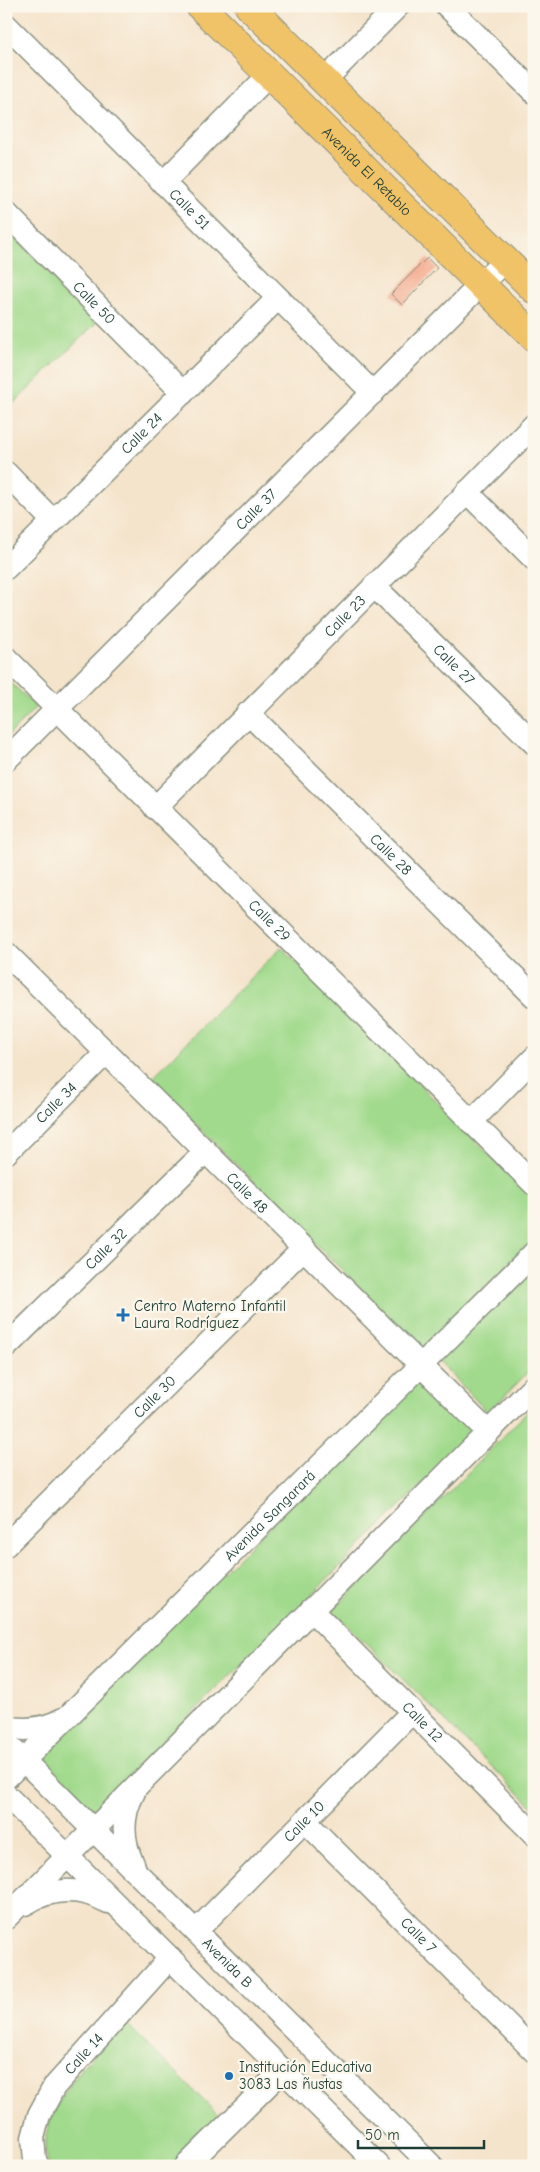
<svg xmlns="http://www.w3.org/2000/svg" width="540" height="2172" viewBox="0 0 540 2172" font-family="'Comic Neue',sans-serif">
  <rect width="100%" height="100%" fill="#fbf7ec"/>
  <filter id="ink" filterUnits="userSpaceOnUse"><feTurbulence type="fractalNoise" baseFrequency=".02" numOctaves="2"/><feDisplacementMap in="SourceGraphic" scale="10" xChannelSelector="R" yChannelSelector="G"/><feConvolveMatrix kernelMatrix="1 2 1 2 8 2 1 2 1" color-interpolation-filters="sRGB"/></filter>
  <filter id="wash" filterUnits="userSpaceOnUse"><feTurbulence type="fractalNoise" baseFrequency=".0096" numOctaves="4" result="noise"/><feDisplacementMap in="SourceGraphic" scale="20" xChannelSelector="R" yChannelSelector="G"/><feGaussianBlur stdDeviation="1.12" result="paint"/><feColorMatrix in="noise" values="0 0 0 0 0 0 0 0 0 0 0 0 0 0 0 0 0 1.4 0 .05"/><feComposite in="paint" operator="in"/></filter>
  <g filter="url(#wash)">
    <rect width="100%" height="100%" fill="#f5e4cc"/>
    <g fill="#a2da8d" stroke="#608c60">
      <path d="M 15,237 L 97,322 L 6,411 L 6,245 Z"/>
      <path d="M 6,678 L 36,707 L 6,738 Z"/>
      <path d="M 281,947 L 534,1199 L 534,1238 L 422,1350 L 151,1079 Z"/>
      <path d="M 534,1264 L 534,1366 L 488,1413 L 438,1360 Z"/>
      <path d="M 418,1377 L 473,1434 L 92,1813 L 38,1759 Z"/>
      <path d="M 534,1405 L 534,1808 L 333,1611 Z"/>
      <path d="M 123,2020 L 223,2120 L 176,2166 L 50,2166 C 26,2121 97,2053 123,2020 Z"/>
    </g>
    <g id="blocks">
      <path fill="#f4b298" d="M 427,258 L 437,268 L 402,305 L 391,294 Z"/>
    </g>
  </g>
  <g filter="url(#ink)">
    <use href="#blocks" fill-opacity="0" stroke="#8a9080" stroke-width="1"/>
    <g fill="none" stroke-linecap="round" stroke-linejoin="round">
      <g stroke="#8a9080" stroke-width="25">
        <g id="minor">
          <path d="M 447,6 L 534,92"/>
          <path id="s1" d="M 6,25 L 373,393"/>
          <path d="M 324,81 L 398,6"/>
          <path d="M 163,183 L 269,75"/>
          <path id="s2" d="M 6,213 L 183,393"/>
          <path d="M 6,473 L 53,521"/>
          <path d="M 467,492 L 534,559"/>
          <path id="s3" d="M 6,568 L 278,298"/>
          <path id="s4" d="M 374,586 L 534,743"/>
          <path id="s5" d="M 6,658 L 534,1184"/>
          <path id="s6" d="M 248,713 L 534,996"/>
          <path id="s7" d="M 6,760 L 505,260"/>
          <path id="s8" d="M 155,808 L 534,425"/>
          <path id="s9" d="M 6,953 L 488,1432"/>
          <path d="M 471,1122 L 534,1058"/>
          <path id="s10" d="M 6,1153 L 106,1053"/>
          <path id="s11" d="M 6,1347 L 206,1151"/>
          <path id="s12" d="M 6,1545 L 304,1248"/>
          <path id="s13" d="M 311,1610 L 534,1834"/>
          <path d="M 6,1727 C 26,1731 45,1729 63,1719"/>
          <path id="s14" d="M 6,1743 L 432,2166"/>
          <path id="s15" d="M 6,1778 L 534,1253"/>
          <path d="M 6,1795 L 379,2166"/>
          <path id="s16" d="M 305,1821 L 534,2051"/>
          <path d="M 134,1866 C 122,1842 121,1816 134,1792"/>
          <path d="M 25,1904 C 52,1887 80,1887 108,1902"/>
          <path d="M 6,1918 L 534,1386"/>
          <path id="s17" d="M 196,1931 L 412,1712"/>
          <path id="s18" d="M 38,2166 L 35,2160 L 33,2138 L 39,2115 L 54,2087 L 170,1958"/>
          <path d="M 186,2166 L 283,2070"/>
        </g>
      </g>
      <g stroke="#8a9080" stroke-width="30">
        <g id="major">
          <path id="s19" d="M 200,6 L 534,337"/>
          <path d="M 249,6 L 534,289"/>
        </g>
      </g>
      <use href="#minor" stroke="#fff" stroke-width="22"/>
      <use href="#major" stroke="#f1c369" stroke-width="28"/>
    </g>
  </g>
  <g fill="#1f6fb2" stroke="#fbf7ec" stroke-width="2">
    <path d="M120.5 1307.5h5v5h5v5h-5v5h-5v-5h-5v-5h5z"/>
    <circle cx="229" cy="2076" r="5"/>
  </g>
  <g text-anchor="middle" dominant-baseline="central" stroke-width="4.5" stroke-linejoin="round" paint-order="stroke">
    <g font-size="15" fill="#1f3d34" stroke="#fbf7ec">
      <text stroke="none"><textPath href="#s19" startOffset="235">Avenida El Retablo</textPath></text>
      <text stroke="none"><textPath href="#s1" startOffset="260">Calle 51</textPath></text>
      <text stroke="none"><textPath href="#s2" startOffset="126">Calle 50</textPath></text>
      <text stroke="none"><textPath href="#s3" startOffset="191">Calle 24</textPath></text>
      <text stroke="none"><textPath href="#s7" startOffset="354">Calle 37</textPath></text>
      <text stroke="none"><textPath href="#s8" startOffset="270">Calle 23</textPath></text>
      <text stroke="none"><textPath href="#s4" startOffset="112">Calle 27</textPath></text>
      <text stroke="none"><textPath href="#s6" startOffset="201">Calle 28</textPath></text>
      <text stroke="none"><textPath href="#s5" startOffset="372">Calle 29</textPath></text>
      <text stroke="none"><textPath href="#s10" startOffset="71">Calle 34</textPath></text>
      <text stroke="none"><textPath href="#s9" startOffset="340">Calle 48</textPath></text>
      <text stroke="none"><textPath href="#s11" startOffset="140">Calle 32</textPath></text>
      <text stroke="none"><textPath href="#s12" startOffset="210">Calle 30</textPath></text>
      <text stroke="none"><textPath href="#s15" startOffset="372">Avenida Sangarará</textPath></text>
      <text stroke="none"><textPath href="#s13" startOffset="158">Calle 12</textPath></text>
      <text stroke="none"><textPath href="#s17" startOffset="154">Calle 10</textPath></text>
      <text stroke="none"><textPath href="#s16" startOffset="161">Calle 7</textPath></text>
      <text stroke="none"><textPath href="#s14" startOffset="312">Avenida B</textPath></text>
      <text stroke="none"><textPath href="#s18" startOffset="129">Calle 14</textPath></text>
    </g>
    <g font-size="15" fill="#1f3d34" stroke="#fbf7ec" text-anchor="start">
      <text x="134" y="1306">Centro Materno Infantil<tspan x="134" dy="17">Laura Rodríguez</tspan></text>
      <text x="239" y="2067">Institución Educativa<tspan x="239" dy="17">3083 Las ñustas</tspan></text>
    </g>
  </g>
  <rect width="540" height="2172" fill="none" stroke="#fbf7ec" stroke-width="25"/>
  <path d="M358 2140v8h126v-8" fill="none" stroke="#1f3d34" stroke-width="2.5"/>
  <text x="365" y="2140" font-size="15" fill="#1f3d34" stroke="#fbf7ec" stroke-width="4" paint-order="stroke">50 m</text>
</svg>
